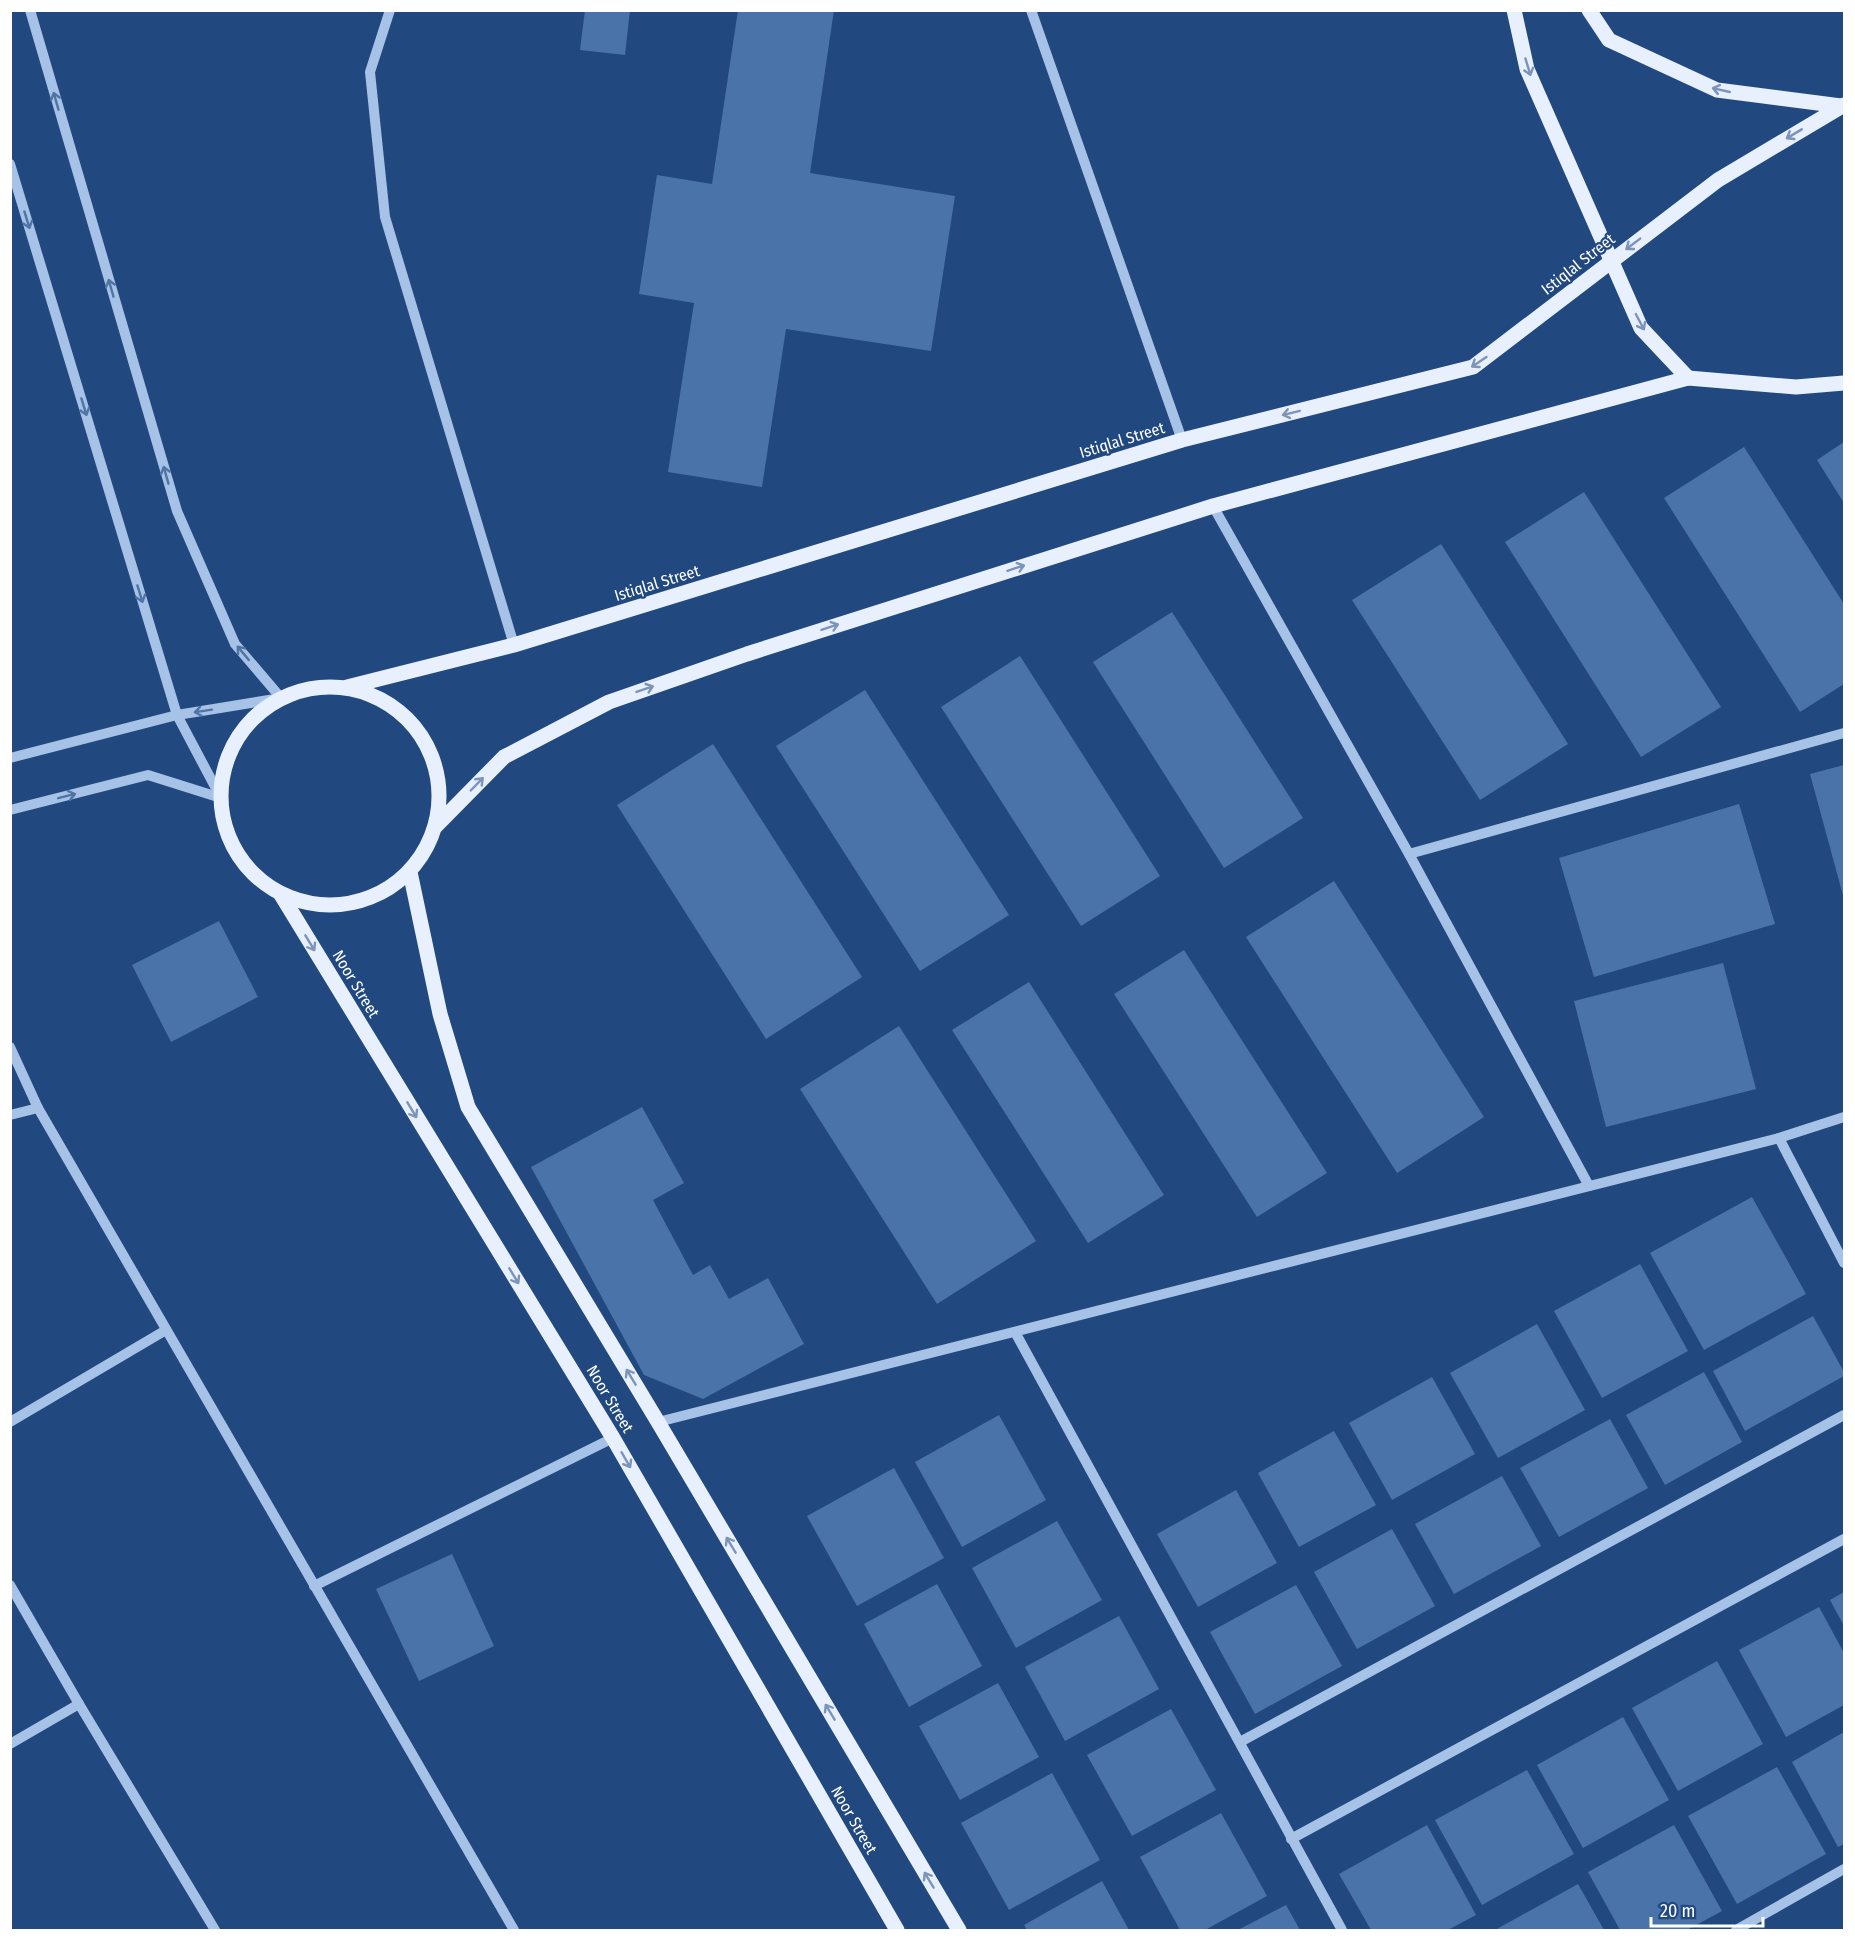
<svg xmlns="http://www.w3.org/2000/svg" width="1855" height="1941" viewBox="0 0 1855 1941" font-family="'Fira Sans Condensed',sans-serif">
  <rect width="100%" height="100%" fill="#214980"/>
  <g fill="#4973a9">
    <path d="M 585,10 L 630,10 L 625,55 L 580,50 Z"/>
    <path d="M 738,10 L 834,10 L 810,173 L 955,196 L 931,351 L 786,329 L 762,487 L 668,472 L 694,303 L 639,294 L 657,175 L 712,184 Z"/>
    <path d="M 1844,442 L 1844,503 L 1817,460 Z"/>
    <path d="M 1744,447 L 1844,604 L 1844,684 L 1800,712 L 1664,498 Z"/>
    <path d="M 1584,492 L 1721,707 L 1641,757 L 1505,542 Z"/>
    <path d="M 1441,544 L 1568,744 L 1480,800 L 1352,600 Z"/>
    <path d="M 1172,612 L 1303,818 L 1224,868 L 1093,662 Z"/>
    <path d="M 1020,656 L 1160,876 L 1081,926 L 941,707 Z"/>
    <path d="M 865,690 L 1009,915 L 920,971 L 776,746 Z"/>
    <path d="M 713,744 L 862,977 L 766,1039 L 617,805 Z"/>
    <path d="M 1844,765 L 1844,899 L 1810,774 Z"/>
    <path d="M 1739,804 L 1775,924 L 1594,977 L 1559,858 Z"/>
    <path d="M 1334,881 L 1484,1117 L 1397,1173 L 1246,937 Z"/>
    <path d="M 219,921 L 258,997 L 171,1042 L 132,965 Z"/>
    <path d="M 1184,950 L 1327,1173 L 1257,1217 L 1114,994 Z"/>
    <path d="M 1723,963 L 1756,1089 L 1606,1127 L 1574,1001 Z"/>
    <path d="M 1029,982 L 1164,1195 L 1088,1243 L 952,1030 Z"/>
    <path d="M 899,1026 L 1036,1241 L 937,1304 L 800,1089 Z"/>
    <path d="M 642,1107 L 684,1183 L 653,1200 L 693,1275 L 710,1265 L 729,1299 L 768,1278 L 804,1344 L 703,1399 L 644,1375 L 531,1167 Z"/>
    <path d="M 1752,1197 L 1806,1294 L 1704,1350 L 1650,1253 Z"/>
    <path d="M 1640,1264 L 1688,1351 L 1602,1398 L 1554,1311 Z"/>
    <path d="M 1813,1316 L 1844,1372 L 1844,1376 L 1745,1431 L 1713,1371 Z"/>
    <path d="M 1537,1324 L 1585,1410 L 1498,1458 L 1450,1373 Z"/>
    <path d="M 1704,1372 L 1742,1442 L 1665,1485 L 1626,1415 Z"/>
    <path d="M 1432,1377 L 1475,1454 L 1392,1500 L 1349,1423 Z"/>
    <path d="M 999,1415 L 1046,1500 L 962,1547 L 915,1462 Z"/>
    <path d="M 1610,1419 L 1648,1488 L 1559,1537 L 1520,1468 Z"/>
    <path d="M 1334,1431 L 1376,1505 L 1299,1547 L 1258,1473 Z"/>
    <path d="M 894,1468 L 944,1558 L 857,1606 L 807,1516 Z"/>
    <path d="M 1502,1476 L 1541,1546 L 1454,1594 L 1415,1524 Z"/>
    <path d="M 1236,1490 L 1277,1563 L 1198,1607 L 1157,1534 Z"/>
    <path d="M 1057,1521 L 1102,1600 L 1016,1648 L 972,1568 Z"/>
    <path d="M 1392,1529 L 1435,1606 L 1357,1649 L 1314,1572 Z"/>
    <path d="M 452,1554 L 494,1646 L 419,1681 L 376,1589 Z"/>
    <path d="M 937,1584 L 982,1666 L 909,1707 L 864,1624 Z"/>
    <path d="M 1296,1585 L 1342,1666 L 1255,1714 L 1210,1632 Z"/>
    <path d="M 1844,1592 L 1844,1626 L 1830,1600 Z"/>
    <path d="M 1819,1607 L 1844,1653 L 1844,1705 L 1786,1737 L 1739,1650 Z"/>
    <path d="M 1119,1616 L 1159,1689 L 1065,1741 L 1025,1667 Z"/>
    <path d="M 1717,1661 L 1763,1744 L 1678,1791 L 1632,1708 Z"/>
    <path d="M 998,1683 L 1039,1757 L 960,1800 L 919,1726 Z"/>
    <path d="M 1171,1709 L 1216,1790 L 1132,1836 L 1087,1755 Z"/>
    <path d="M 1623,1717 L 1669,1800 L 1583,1848 L 1537,1765 Z"/>
    <path d="M 1844,1732 L 1844,1844 L 1838,1847 L 1792,1762 Z"/>
    <path d="M 1777,1767 L 1826,1854 L 1737,1904 L 1688,1816 Z"/>
    <path d="M 1527,1770 L 1574,1854 L 1482,1905 L 1435,1820 Z"/>
    <path d="M 1052,1773 L 1100,1860 L 1009,1910 L 961,1823 Z"/>
    <path d="M 1221,1813 L 1267,1896 L 1205,1930 L 1180,1930 L 1140,1857 Z"/>
    <path d="M 1427,1825 L 1476,1915 L 1448,1930 L 1371,1930 L 1339,1874 Z"/>
    <path d="M 1674,1825 L 1722,1911 L 1687,1930 L 1620,1930 L 1588,1872 Z"/>
    <path d="M 1102,1881 L 1129,1930 L 1027,1930 L 1024,1925 Z"/>
    <path d="M 1578,1884 L 1604,1930 L 1495,1930 Z"/>
    <path d="M 1286,1905 L 1300,1930 L 1238,1930 Z"/>
  </g>
  <g fill="none" stroke-linecap="round" stroke-linejoin="round">
    <g stroke="#a6c3e7" stroke-width="10">
      <path d="M 30,10 L 177,511 L 235,644 L 281,698"/>
      <path d="M 390,10 L 370,72 L 385,217 L 514,645"/>
      <path d="M 1031,10 L 1182,440"/>
      <path d="M 10,164 L 177,715 L 221,798"/>
      <path d="M 1213,506 L 1409,854 L 1589,1186"/>
      <path d="M 10,758 L 177,715 L 281,698"/>
      <path d="M 10,810 L 148,775 L 221,798"/>
      <path d="M 1409,854 L 1844,733"/>
      <path d="M 10,1047 L 38,1108 L 514,1930"/>
      <path d="M 10,1115 L 38,1108"/>
      <path d="M 1779,1138 L 1844,1263"/>
      <path d="M 1015,1332 L 1342,1930"/>
      <path d="M 10,1422 L 166,1330"/>
      <path d="M 658,1422 L 1779,1138 L 1844,1117"/>
      <path d="M 10,1585 L 79,1704"/>
      <path d="M 314,1586 L 613,1438"/>
      <path d="M 1240,1742 L 1844,1415"/>
      <path d="M 10,1744 L 79,1704 L 215,1930"/>
      <path d="M 1291,1839 L 1844,1539"/>
      <path d="M 1736,1930 L 1844,1869"/>
    </g>
    <g stroke="#e8f0fd" stroke-width="15">
      <path d="M 1514,10 L 1527,69 L 1641,328 L 1688,378"/>
      <path d="M 1589,10 L 1609,40 L 1717,90 L 1841,106"/>
      <path d="M 347,687 L 514,645 L 1182,440 L 1473,367 L 1718,180 L 1844,105"/>
      <circle cx="330" cy="796" r="109"/>
      <path d="M 436,826 L 504,757 L 609,702 L 747,654 L 1213,506 L 1688,378 L 1796,387 L 1844,383"/>
      <path d="M 410,872 L 440,1014 L 468,1107 L 658,1422 L 959,1930"/>
      <path d="M 280,893 L 613,1438 L 897,1930"/>
    </g>
  </g>
  <defs><path id="oneway-shaft" d="M-6 0H5M1.5-3L5.5 0L1.5 3" fill="none" stroke-width="1.6" stroke-linecap="round" stroke-linejoin="round" transform="scale(1.5)"/></defs>
  <g stroke="#7b94b8">
    <use href="#oneway-shaft" transform="translate(1528 67) rotate(73)"/>
    <use href="#oneway-shaft" transform="translate(1721 90) rotate(-167)"/>
    <use href="#oneway-shaft" transform="translate(1794 134) rotate(149)"/>
    <use href="#oneway-shaft" transform="translate(1633 244) rotate(143)"/>
    <use href="#oneway-shaft" transform="translate(1640 322) rotate(62)"/>
    <use href="#oneway-shaft" transform="translate(1479 362) rotate(146)"/>
    <use href="#oneway-shaft" transform="translate(1291 413) rotate(166)"/>
    <use href="#oneway-shaft" transform="translate(1016 568) rotate(-18)"/>
    <use href="#oneway-shaft" transform="translate(830 627) rotate(-18)"/>
    <use href="#oneway-shaft" transform="translate(645 689) rotate(-19)"/>
    <use href="#oneway-shaft" transform="translate(477 784) rotate(-46)"/>
    <use href="#oneway-shaft" transform="translate(310 943) rotate(59)"/>
    <use href="#oneway-shaft" transform="translate(412 1110) rotate(59)"/>
    <use href="#oneway-shaft" transform="translate(514 1276) rotate(59)"/>
    <use href="#oneway-shaft" transform="translate(631 1377) rotate(-121)"/>
    <use href="#oneway-shaft" transform="translate(626 1460) rotate(60)"/>
    <use href="#oneway-shaft" transform="translate(731 1545) rotate(-121)"/>
    <use href="#oneway-shaft" transform="translate(830 1712) rotate(-121)"/>
    <use href="#oneway-shaft" transform="translate(929 1880) rotate(-121)"/>
  </g>
  <g stroke="#5074a4">
    <use href="#oneway-shaft" transform="translate(56 101) rotate(-106)"/>
    <use href="#oneway-shaft" transform="translate(27 220) rotate(73)"/>
    <use href="#oneway-shaft" transform="translate(111 288) rotate(-106)"/>
    <use href="#oneway-shaft" transform="translate(84 407) rotate(73)"/>
    <use href="#oneway-shaft" transform="translate(166 475) rotate(-106)"/>
    <use href="#oneway-shaft" transform="translate(140 594) rotate(73)"/>
    <use href="#oneway-shaft" transform="translate(243 653) rotate(-130)"/>
    <use href="#oneway-shaft" transform="translate(203 711) rotate(171)"/>
    <use href="#oneway-shaft" transform="translate(67 796) rotate(-14)"/>
  </g>
  <g text-anchor="middle" dominant-baseline="central" stroke-width="4.5" stroke-linejoin="round" paint-order="stroke">
    <g font-size="16" fill="#fff" stroke="#214980">
      <text transform="translate(1578 264) rotate(-38)">Istiqlal Street</text>
      <text transform="translate(1122 440) rotate(-17)">Istiqlal Street</text>
      <text transform="translate(657 583) rotate(-17)">Istiqlal Street</text>
      <text transform="translate(356 984) rotate(59)">Noor Street</text>
      <text transform="translate(610 1399) rotate(59)">Noor Street</text>
      <text transform="translate(854 1820) rotate(60)">Noor Street</text>
    </g>
  </g>
  <rect width="1855" height="1941" fill="none" stroke="#ffffff" stroke-width="24"/>
  <path d="M1651 1917v9h112v-9" fill="none" stroke="#ffffff" stroke-width="3"/>
  <text x="1660" y="1917" font-size="18" fill="#ffffff" stroke="#214980" stroke-width="4.5" paint-order="stroke">20 m</text>
</svg>
